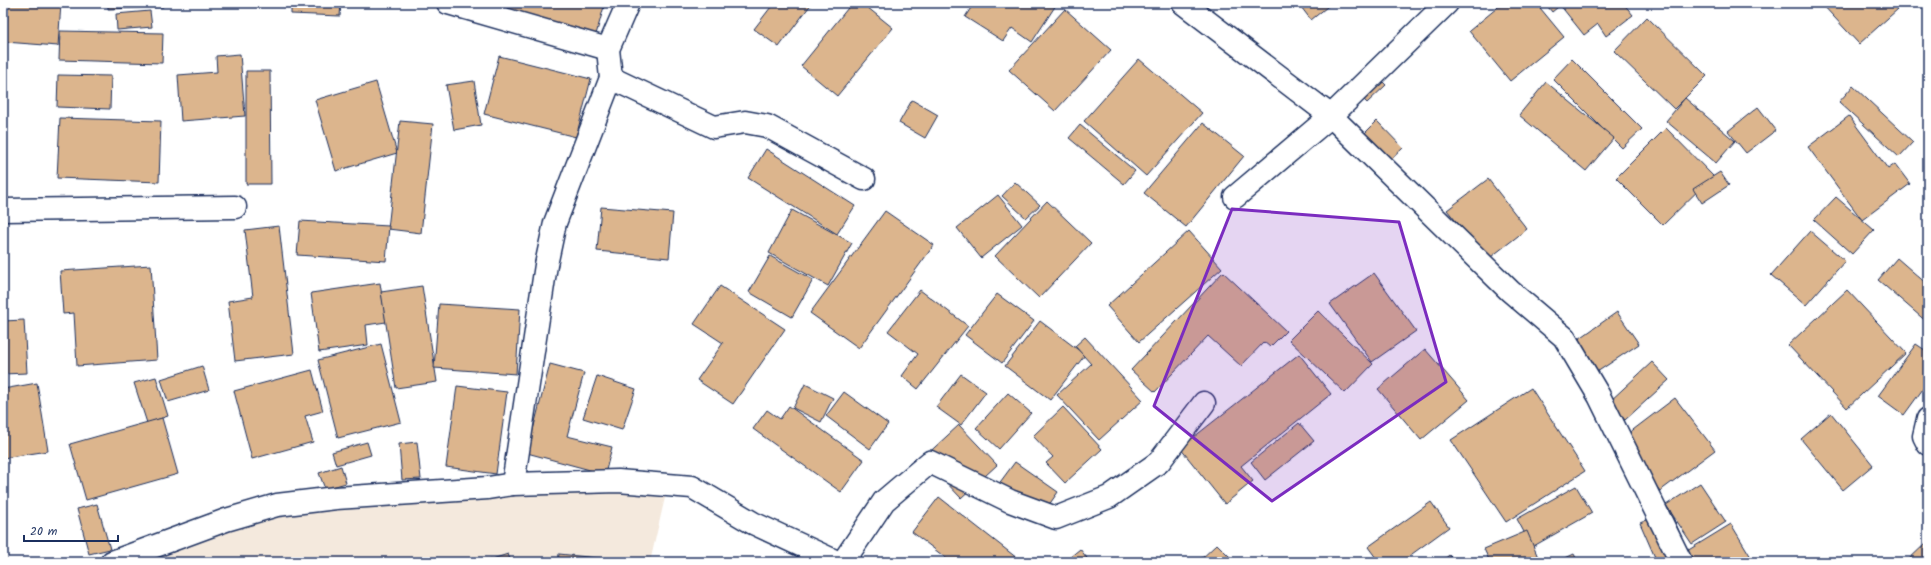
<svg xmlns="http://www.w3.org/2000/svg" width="1931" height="565" viewBox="0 0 1931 565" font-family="Kalam,sans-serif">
  <rect width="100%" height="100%" fill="#fff"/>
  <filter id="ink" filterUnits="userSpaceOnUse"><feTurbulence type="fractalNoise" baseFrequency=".025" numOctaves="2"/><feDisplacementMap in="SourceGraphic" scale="8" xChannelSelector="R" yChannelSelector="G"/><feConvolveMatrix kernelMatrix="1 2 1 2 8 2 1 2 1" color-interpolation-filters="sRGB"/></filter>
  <g filter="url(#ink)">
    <path fill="#f4e9dd" d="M 667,489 L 650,562 L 120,562 L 322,498 Z"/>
    <g fill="#dcb58d" stroke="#1b2f5e">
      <path d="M 8,3 L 61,3 L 58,46 L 5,42 Z"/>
      <path d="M 108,3 L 163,3 L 163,7 L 108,9 Z"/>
      <path d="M 291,3 L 341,3 L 340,16 L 291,14 Z"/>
      <path d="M 504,3 L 605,3 L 593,45 L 500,19 Z"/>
      <path d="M 774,3 L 812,3 L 779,47 L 754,29 Z"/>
      <path d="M 852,3 L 862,3 L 893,28 L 837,96 L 801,66 Z"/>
      <path d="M 974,3 L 1053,3 L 1056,5 L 1032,42 L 1012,28 L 1003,41 L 965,17 Z"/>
      <path d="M 1298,3 L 1332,3 L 1311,20 Z"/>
      <path d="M 1503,3 L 1536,3 L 1564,37 L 1510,81 L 1469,31 Z"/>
      <path d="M 1545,3 L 1563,3 L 1552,12 Z"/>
      <path d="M 1563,3 L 1623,3 L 1633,15 L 1606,36 L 1598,24 L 1584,35 L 1560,5 Z"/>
      <path d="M 1821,3 L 1893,3 L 1898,9 L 1859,44 Z"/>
      <path d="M 1065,9 L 1111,50 L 1055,111 L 1009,70 Z"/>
      <path d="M 150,11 L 152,27 L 117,30 L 116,14 Z"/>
      <path d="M 1647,17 L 1707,76 L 1674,109 L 1614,51 Z"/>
      <path d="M 60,31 L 163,33 L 162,63 L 59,60 Z"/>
      <path d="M 240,54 L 245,116 L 181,121 L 178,75 L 217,72 L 216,56 Z"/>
      <path d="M 499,56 L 591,79 L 576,137 L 484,114 Z"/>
      <path d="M 1139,59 L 1202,113 L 1146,176 L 1084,121 Z"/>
      <path d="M 1572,59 L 1642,129 L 1622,148 L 1553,79 Z"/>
      <path d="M 1367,66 L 1386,85 L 1367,103 L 1348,83 Z"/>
      <path d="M 246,71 L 270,71 L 271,184 L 246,184 Z"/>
      <path d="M 58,75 L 111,76 L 110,109 L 57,107 Z"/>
      <path d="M 474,81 L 481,125 L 454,130 L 446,85 Z"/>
      <path d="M 376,82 L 397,153 L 336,171 L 315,100 Z"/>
      <path d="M 1546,82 L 1614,138 L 1586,171 L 1519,115 Z"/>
      <path d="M 1853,86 L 1913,142 L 1899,157 L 1839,102 Z"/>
      <path d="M 1685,98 L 1735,141 L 1716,163 L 1666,121 Z"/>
      <path d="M 912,100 L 938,115 L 925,138 L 899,123 Z"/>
      <path d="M 1758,107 L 1776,130 L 1746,153 L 1728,131 Z"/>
      <path d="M 1849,116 L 1888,169 L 1895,164 L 1910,184 L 1862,220 L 1808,147 Z"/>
      <path d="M 60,118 L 161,121 L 159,182 L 57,178 Z"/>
      <path d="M 400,121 L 433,124 L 421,233 L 388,229 Z"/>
      <path d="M 1377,121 L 1403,148 L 1382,168 L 1357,141 Z"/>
      <path d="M 1203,123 L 1244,156 L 1186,227 L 1144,193 Z"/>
      <path d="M 1080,125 L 1135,171 L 1124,184 L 1069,138 Z"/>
      <path d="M 1666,128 L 1713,176 L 1663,225 L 1616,178 Z"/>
      <path d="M 766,149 L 855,206 L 837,234 L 748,178 Z"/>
      <path d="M 1720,172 L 1729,185 L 1702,203 L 1693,189 Z"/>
      <path d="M 1488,179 L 1527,229 L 1487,260 L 1447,210 Z"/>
      <path d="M 1015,182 L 1040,205 L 1026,218 L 1002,196 Z"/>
      <path d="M 998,195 L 1022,225 L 981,258 L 957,228 Z"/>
      <path d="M 1836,197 L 1874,230 L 1852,254 L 1814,220 Z"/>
      <path d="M 1047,201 L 1091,243 L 1039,298 L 995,256 Z"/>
      <path d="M 601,207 L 673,213 L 669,258 L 597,251 Z"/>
      <path d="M 792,210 L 852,243 L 828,286 L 769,253 Z"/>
      <path d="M 885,211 L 934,245 L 859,348 L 810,313 Z"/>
      <path d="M 300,221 L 389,226 L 386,261 L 297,255 Z"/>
      <path d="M 279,226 L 294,354 L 235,361 L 228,301 L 253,297 L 245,230 Z"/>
      <path d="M 1189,231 L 1222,268 L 1139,342 L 1107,306 Z"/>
      <path d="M 1810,231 L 1845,261 L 1806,305 L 1771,275 Z"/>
      <path d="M 770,256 L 813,280 L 792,317 L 749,292 Z"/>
      <path d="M 1897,258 L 1928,285 L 1928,323 L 1878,280 Z"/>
      <path d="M 151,265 L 157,360 L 77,366 L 74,313 L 63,314 L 60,271 Z"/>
      <path d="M 1223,272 L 1286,331 L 1270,347 L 1264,342 L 1241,366 L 1208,336 L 1155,392 L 1131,370 Z"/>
      <path d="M 1374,273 L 1416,331 L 1372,362 L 1330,304 Z"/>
      <path d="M 380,283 L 386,322 L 366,325 L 368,345 L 319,352 L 311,293 Z"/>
      <path d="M 422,286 L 437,382 L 396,388 L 381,292 Z"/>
      <path d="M 720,286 L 785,329 L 733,404 L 697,380 L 723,343 L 694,324 Z"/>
      <path d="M 920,290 L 968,326 L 918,389 L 902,376 L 918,354 L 888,331 Z"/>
      <path d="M 1847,290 L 1906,353 L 1847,408 L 1788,345 Z"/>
      <path d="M 997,294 L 1034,321 L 1002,363 L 965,335 Z"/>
      <path d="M 439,304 L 520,309 L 516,374 L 434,368 Z"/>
      <path d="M 1318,311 L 1373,364 L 1345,393 L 1289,340 Z"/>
      <path d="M 1617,312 L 1639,344 L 1597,372 L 1576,341 Z"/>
      <path d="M 24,320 L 27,373 L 3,374 L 3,321 Z"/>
      <path d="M 1040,321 L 1085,355 L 1050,400 L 1005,366 Z"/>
      <path d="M 1085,337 L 1143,400 L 1099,440 L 1057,395 L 1091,364 L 1075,346 Z"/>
      <path d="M 381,344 L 401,422 L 338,438 L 318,360 Z"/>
      <path d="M 1916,344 L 1928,352 L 1928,382 L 1904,415 L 1878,396 Z"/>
      <path d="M 1425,349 L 1469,400 L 1421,440 L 1378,389 Z"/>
      <path d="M 1299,354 L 1331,394 L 1241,466 L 1253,481 L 1225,504 L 1180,448 Z"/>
      <path d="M 1652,362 L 1669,380 L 1625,420 L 1609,402 Z"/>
      <path d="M 550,364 L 584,373 L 567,436 L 612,447 L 605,474 L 527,453 Z"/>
      <path d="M 202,366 L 209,390 L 168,402 L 161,379 Z"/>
      <path d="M 312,370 L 323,411 L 305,416 L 313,442 L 252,459 L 234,391 Z"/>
      <path d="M 961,374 L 986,392 L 961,425 L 936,407 Z"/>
      <path d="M 597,376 L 636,389 L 622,430 L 583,418 Z"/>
      <path d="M 156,377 L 168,416 L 147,423 L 134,383 Z"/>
      <path d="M 37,383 L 48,451 L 3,458 L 3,389 Z"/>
      <path d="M 805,384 L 833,398 L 821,422 L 793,408 Z"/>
      <path d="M 457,386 L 507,392 L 496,474 L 446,467 Z"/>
      <path d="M 1531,388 L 1585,471 L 1506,522 L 1451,440 Z"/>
      <path d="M 844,392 L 888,424 L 870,449 L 826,416 Z"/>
      <path d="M 1008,393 L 1031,413 L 999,449 L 976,428 Z"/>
      <path d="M 1675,398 L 1715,450 L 1660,491 L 1621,439 Z"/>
      <path d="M 789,406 L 864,460 L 841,492 L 753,429 L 767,410 L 780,419 Z"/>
      <path d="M 1063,407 L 1102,449 L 1065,483 L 1046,463 L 1053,457 L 1033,436 Z"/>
      <path d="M 1831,413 L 1873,465 L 1843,490 L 1801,439 Z"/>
      <path d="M 162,418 L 178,474 L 86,500 L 70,444 Z"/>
      <path d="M 1299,423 L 1314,441 L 1265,480 L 1251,462 Z"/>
      <path d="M 959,425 L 997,465 L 961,498 L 923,458 Z"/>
      <path d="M 367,442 L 371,455 L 336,465 L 332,452 Z"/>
      <path d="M 417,442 L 421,479 L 402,480 L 399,444 Z"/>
      <path d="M 1015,462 L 1058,492 L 1039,519 L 995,489 Z"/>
      <path d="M 341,466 L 346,483 L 325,489 L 319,473 Z"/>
      <path d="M 1700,483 L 1726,522 L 1692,544 L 1666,505 Z"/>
      <path d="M 1576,486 L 1592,513 L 1532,547 L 1517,519 Z"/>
      <path d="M 939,497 L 1022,562 L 951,562 L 912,532 Z"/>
      <path d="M 1431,502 L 1449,527 L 1401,562 L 1379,562 L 1368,547 Z"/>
      <path d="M 97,504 L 110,549 L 89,554 L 77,509 Z"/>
      <path d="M 1670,510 L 1687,550 L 1657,562 L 1640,523 Z"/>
      <path d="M 1731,524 L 1754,562 L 1687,562 L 1682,554 Z"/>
      <path d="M 1527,531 L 1540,562 L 1490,562 L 1484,549 Z"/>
      <path d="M 1928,541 L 1928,562 L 1906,562 Z"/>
      <path d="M 1217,544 L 1234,561 L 1198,562 Z"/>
      <path d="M 1080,549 L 1090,562 L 1064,562 Z"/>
      <path d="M 508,554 L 511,562 L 483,562 Z"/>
      <path d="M 559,554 L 626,561 L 626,562 L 558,562 Z"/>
      <path d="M 1574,554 L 1578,562 L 1557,562 Z"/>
      <path d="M 1449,555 L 1455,562 L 1441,562 Z"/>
    </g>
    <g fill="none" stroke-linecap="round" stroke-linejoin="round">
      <g stroke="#1b2f5e" stroke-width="25">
        <g id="minor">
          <path d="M 448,3 L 608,49"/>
          <path d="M 1183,3 L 1331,116 L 1510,291 L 1564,337 L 1599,396 L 1681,562"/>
          <path d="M 611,78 L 714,127 L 745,122 L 767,126 L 864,179"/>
          <path d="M 1235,197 L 1331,116 L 1447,3"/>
          <path d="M 3,210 L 235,207"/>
          <path d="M 1928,419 L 1924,436 L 1928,444"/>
          <path d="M 513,484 L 546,265 L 555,223 L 611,78 L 608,49 L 628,3"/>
          <path d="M 112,562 L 226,520 L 277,505 L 336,498 L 488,488 L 513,484 L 618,481 L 692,487 L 753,523 L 837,562"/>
          <path d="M 843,562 L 884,501 L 930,462 L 1010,501 L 1056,518 L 1109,497 L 1159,462 L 1204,403"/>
        </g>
      </g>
      <use href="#minor" stroke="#fff" stroke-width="22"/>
    </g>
  </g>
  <path fill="#7b2cbf" fill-opacity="0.2" stroke="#7b2cbf" stroke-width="3" stroke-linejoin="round" d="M 1232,209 L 1399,222 L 1446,382 L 1272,501 L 1154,406 Z"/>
  <rect width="1931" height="565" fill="none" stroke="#fff" stroke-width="16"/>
  <rect x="8" y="8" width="1915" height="549" fill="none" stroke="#1b2f5e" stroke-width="1.5" filter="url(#ink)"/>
  <path d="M24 535v6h94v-6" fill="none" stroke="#1b2f5e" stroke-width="2"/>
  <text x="30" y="535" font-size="12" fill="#1b2f5e" stroke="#ffffff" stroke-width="3" paint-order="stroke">20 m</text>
</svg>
